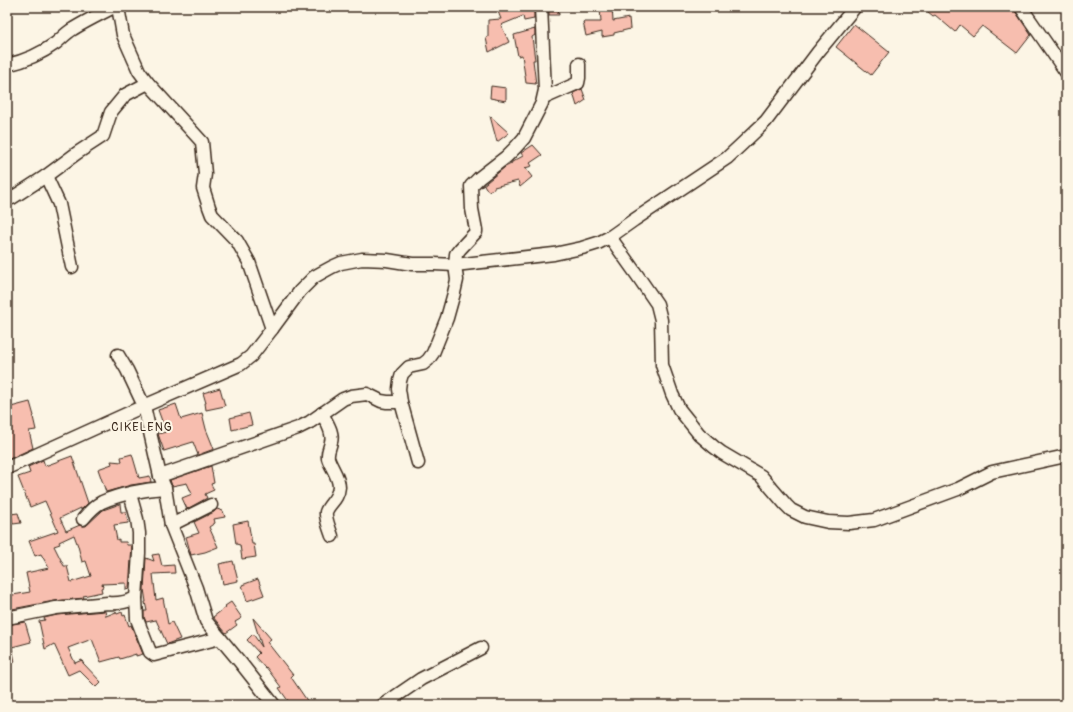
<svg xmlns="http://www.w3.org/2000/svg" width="1073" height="712" viewBox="0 0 1073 712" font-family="Pangolin,sans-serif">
  <rect width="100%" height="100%" fill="#fcf5e5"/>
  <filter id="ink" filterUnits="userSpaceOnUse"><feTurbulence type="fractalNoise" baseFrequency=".025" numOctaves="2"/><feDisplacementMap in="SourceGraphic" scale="8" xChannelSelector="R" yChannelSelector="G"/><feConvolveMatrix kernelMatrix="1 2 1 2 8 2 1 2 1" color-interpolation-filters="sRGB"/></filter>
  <g filter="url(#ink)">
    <g fill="#f7beaf" stroke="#3b2a1e" fill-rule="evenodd">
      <path d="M 502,7 L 534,7 L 534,19 L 524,21 L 523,16 L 501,25 L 509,42 L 489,52 L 486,38 L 488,37 L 488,20 L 501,19 L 497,9 Z"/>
      <path d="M 549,7 L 558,7 L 559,15 L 549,15 Z"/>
      <path d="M 600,7 L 612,7 L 613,21 L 629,18 L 630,29 L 614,33 L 614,35 L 602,37 L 602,32 L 586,36 L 583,22 L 601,22 Z"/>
      <path d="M 922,7 L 973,7 L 977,10 L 979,7 L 1014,7 L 1015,11 L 1031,35 L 1017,53 L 982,26 L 973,36 L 960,25 L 955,32 L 935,15 L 933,16 Z"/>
      <path d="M 854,24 L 889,52 L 871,75 L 836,47 Z"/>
      <path d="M 535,29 L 535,35 L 532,37 L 535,60 L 533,60 L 536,84 L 526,83 L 522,55 L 518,56 L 514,35 Z"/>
      <path d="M 491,86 L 506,88 L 506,101 L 490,98 Z"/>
      <path d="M 582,89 L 586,100 L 577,106 L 573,93 Z"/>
      <path d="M 490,116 L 509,133 L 497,142 Z"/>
      <path d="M 533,145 L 542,155 L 530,163 L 532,166 L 525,168 L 532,177 L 520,187 L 518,181 L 494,187 L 494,189 L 488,191 L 484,185 L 481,187 L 505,167 L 511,164 L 512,162 L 523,156 L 521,153 Z"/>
      <path d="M 220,388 L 225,406 L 206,410 L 205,403 L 206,403 L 203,393 Z"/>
      <path d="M 30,402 L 34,416 L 33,417 L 36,430 L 29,431 L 33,448 L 7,460 L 7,408 Z"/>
      <path d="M 176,404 L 181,419 L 202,413 L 206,429 L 214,449 L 198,455 L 193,442 L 164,451 L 158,434 L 166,432 L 158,410 Z"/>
      <path d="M 249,413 L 252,425 L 232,430 L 230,418 Z"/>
      <path d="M 132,454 L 139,478 L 150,476 L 151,482 L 131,485 L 106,492 L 98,469 L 112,464 L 111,461 L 122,462 L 121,457 Z"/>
      <path d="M 72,456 L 88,503 L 81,510 L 81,508 L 60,518 L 66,531 L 80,525 L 82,526 L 86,526 L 103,510 L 120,504 L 121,512 L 126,512 L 128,523 L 114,525 L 117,540 L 119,539 L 119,542 L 126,542 L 127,545 L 132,545 L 129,589 L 126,590 L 126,583 L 102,584 L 103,587 L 101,588 L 102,592 L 83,596 L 84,598 L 54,601 L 7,610 L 7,596 L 30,592 L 26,573 L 49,568 L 41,554 L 35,556 L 29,541 L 58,531 L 45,501 L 30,507 L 18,477 L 30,473 L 28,467 L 43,460 L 45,466 ZM 74,535 L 78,546 L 82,562 L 86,561 L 91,576 L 71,582 L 67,566 L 64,566 L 54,546 L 60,544 L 59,542 Z"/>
      <path d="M 211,466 L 214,483 L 211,484 L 214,490 L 205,494 L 207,498 L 187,509 L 182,498 L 192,494 L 187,483 L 172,486 L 170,480 Z"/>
      <path d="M 217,509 L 223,511 L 225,517 L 214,519 L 215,523 L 209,527 L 218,547 L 205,552 L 191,555 L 186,537 L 199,533 L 194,522 L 214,512 Z"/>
      <path d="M 18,513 L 21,523 L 13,524 L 11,514 Z"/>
      <path d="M 248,521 L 252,544 L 254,544 L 256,557 L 242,559 L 240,545 L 236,544 L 233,524 Z"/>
      <path d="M 159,554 L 162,566 L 174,565 L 175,573 L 153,574 L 156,600 L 163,598 L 168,624 L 172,622 L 180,639 L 167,644 L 156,620 L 146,622 L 144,617 L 144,611 L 147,611 L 145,602 L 146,602 L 144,589 L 146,558 L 154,561 L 152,555 Z"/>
      <path d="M 233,561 L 238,581 L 223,584 L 219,564 Z"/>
      <path d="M 258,579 L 264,595 L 247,601 L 242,585 Z"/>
      <path d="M 231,602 L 242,618 L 235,622 L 237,625 L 226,633 L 213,617 L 226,607 L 225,606 Z"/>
      <path d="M 105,611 L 106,616 L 116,612 L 117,614 L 122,612 L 123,616 L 125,615 L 129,626 L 131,625 L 143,654 L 136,656 L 136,654 L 120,659 L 119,657 L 101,662 L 92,639 L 68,648 L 75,663 L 82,660 L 83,663 L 101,682 L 96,687 L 79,670 L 68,675 L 54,644 L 45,649 L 39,621 L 45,620 L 44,618 L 57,615 Z"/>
      <path d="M 253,618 L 271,639 L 267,642 L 293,675 L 291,677 L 310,705 L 291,705 L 279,688 L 281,687 L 266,667 L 265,668 L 255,657 L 259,653 L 247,640 L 253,634 L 262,647 Z"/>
      <path d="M 25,622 L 31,642 L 12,647 L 15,662 L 8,664 L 7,625 Z"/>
    </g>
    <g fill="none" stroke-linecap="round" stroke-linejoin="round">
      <g stroke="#3b2a1e" stroke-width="15">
        <g id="minor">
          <path d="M 118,7 L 123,35 L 139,71 L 148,83 L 202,142 L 205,174 L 203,188 L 209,207 L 212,215 L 237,241 L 249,262 L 272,329"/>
          <path d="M 1021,7 L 1066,72"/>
          <path d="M 7,65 C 25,61 41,54 56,43 C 61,39 66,33 73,29 C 86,21 100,14 114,7"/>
          <path d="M 544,98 L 578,83 L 579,78 L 579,64"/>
          <path d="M 46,176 L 59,204 L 72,267"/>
          <path d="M 7,199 L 12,198 L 46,176 L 77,153 L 100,138 L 103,136 L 111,112 L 125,95 L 148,83"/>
          <path d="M 610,237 L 637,275 L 657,304 L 661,320 L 662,365 L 672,394 L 679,409 L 699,434 L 714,447 L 722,453 L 761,476 L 786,505 L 791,510 L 805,517 L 828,522 L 849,523 L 874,520 L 958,489 L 992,472 L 1066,456"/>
          <path d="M 118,355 L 127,370 L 144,406 L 160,476 L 165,488 L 171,525 L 196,588 L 206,621 L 210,626 L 240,662 L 274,705"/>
          <path d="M 322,413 C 326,422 334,432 331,442 C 330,448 327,452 328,458 C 331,468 339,476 339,487 C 338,500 329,503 326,512 C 325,518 330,530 332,536"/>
          <path d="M 418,463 L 401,402 L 399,389 L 400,381 L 402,374 L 409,367 L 423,364 L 428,360 L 433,353 L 447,318 L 454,293 L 457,280 L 455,265 L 456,254 L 460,249 L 476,232 L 476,230 L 472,209 L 471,186 L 479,178 L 506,157 L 516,147 L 524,138 L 542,103 L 545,90 L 541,7"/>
          <path d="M 7,468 L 144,406 L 241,364 L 251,356 L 272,329 L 300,291 L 314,277 L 321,273 L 332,267 L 341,263 L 362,259 L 387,260 L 412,264 L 434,264 L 455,265 L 554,254 L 582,248 L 598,243 L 610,237 L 634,220 L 727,158 L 742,144 L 766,121 L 818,52 L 855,7"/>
          <path d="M 160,476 L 298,428 L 310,422 L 343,399 L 351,396 L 367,394 L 381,401 L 387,402 L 401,402"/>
          <path d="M 130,494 L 137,519 L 139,533 L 139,553 L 136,598"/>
          <path d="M 83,519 C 88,513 94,506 102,502 C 120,494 145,489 165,488"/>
          <path d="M 171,525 L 211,505"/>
          <path d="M 7,618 L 56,608 L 108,603 C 118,604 127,602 136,598 L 137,619 L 150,652 L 154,655 L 220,638"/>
          <path d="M 383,705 L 421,679 L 481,648"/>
        </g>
      </g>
      <use href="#minor" stroke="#fcf5e5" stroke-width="12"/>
    </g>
  </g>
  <g text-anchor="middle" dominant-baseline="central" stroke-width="4" stroke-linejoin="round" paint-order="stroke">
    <g font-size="12" letter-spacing="1" fill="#3b2a1e" stroke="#fcf5e5">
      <text x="142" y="427">CIKELENG</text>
    </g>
  </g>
  <rect width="1073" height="712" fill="none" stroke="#fcf5e5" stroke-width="24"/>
  <rect x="12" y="12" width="1049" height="688" fill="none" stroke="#3b2a1e" stroke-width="1.5" filter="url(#ink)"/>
</svg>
